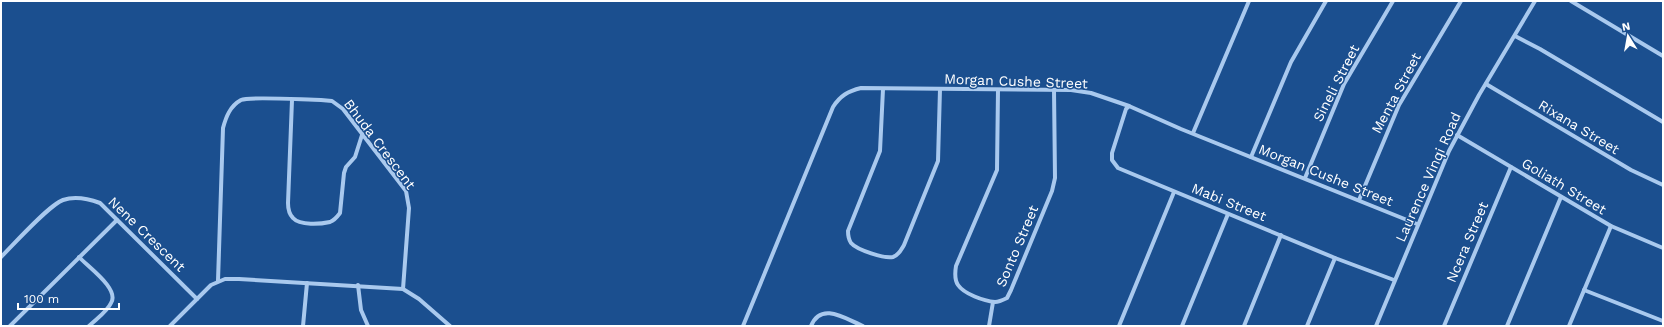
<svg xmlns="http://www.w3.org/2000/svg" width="1664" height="327" viewBox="0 0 1664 327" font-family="'Work Sans',sans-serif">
  <rect width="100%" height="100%" fill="#1b4f8f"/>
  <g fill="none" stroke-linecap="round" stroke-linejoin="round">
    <g stroke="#a9c9ee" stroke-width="4">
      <path d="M 1571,1 L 1663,56"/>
      <path d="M 1515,36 L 1540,49 L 1663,122"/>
      <path d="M 1486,84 L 1631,170 L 1663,185"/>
      <path d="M 883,89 L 880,151 L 848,231 C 848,235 849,240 851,243 C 857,250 885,259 893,257 C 899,255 901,250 904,245 L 938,161 L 940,89"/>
      <path d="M 998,90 L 997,170 L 956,266 C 955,272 954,279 958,285 C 964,294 984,301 995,302 C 999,302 1003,300 1007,298 L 1011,290 L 1052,191 L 1055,178 L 1054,90"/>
      <path d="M 292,100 L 288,203 C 288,208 289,214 293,218 C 300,226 321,224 330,222 C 335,220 337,217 340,213 L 344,173 L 346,167 L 355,157 L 362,135"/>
      <path d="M 1129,106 L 1126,109 L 1112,153 L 1112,160 L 1118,168 L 1335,258 L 1394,280"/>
      <path d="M 1193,133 L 1249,1"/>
      <path d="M 1457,135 L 1611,226 L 1663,248"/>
      <path d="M 1251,157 L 1291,62 L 1326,1"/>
      <path d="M 1305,178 L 1344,84 L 1393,1"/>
      <path d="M 1359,200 L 1399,105 L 1461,1"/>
      <path d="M 1,257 C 14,244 49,205 63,200 C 75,196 89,199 100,203 L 197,299"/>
      <path d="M 79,257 C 88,267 120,289 111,303 C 107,312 96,319 89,326"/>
      <path d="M 218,281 L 223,128 C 226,117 230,106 241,100 C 250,96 306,100 321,100 L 332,101 L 343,109 L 406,191 L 409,208 L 403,289"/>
      <path d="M 358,285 L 361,310 L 368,326"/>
      <path d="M 1584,290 L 1663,321"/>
      <path d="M 10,326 L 117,220"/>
      <path d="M 170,326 L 211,285 L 225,279 L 239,279 L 403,289 L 419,299 L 450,326"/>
      <path d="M 303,326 L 307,283"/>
      <path d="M 743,326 L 833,107 C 840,96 848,91 861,88 L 1071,90 L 1091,93 L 1129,106 L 1181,129 L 1417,224"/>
      <path d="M 811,326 C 821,301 846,319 863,326"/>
      <path d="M 989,326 L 993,302"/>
      <path d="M 1119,326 L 1174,192"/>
      <path d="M 1182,326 L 1228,214"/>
      <path d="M 1244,326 L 1281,235"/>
      <path d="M 1307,326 L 1335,258"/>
      <path d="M 1376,326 L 1449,151 L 1479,95 L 1535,1"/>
      <path d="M 1444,326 L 1511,167"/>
      <path d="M 1507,326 L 1561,197"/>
      <path d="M 1569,326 L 1611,226"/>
    </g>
  </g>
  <g text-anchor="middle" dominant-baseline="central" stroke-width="3" stroke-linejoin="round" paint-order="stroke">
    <g font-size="14" fill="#fff" stroke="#1b4f8f">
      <text transform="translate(1016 81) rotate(2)">Morgan Cushe Street</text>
      <text transform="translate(1336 83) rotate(-63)">Sineli Street</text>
      <text transform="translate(1396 93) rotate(-62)">Menta Street</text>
      <text transform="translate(1579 127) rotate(31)">Rixana Street</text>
      <text transform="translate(380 144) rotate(53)">Bhuda Crescent</text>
      <text transform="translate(1326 175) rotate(22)">Morgan Cushe Street</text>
      <text transform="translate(1428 177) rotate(-66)">Laurence Vinqi Road</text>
      <text transform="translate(1564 186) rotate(31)">Goliath Street</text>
      <text transform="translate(1229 202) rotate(22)">Mabi Street</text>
      <text transform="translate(147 234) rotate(44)">Nene Crescent</text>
      <text transform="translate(1467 242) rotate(-67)">Ncera Street</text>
      <text transform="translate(1017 246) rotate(-67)">Sonto Street</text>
    </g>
  </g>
  <rect width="1664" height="327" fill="none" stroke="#ffffff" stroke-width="4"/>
  <g transform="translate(1628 36) rotate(349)" stroke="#1b4f8f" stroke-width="3" paint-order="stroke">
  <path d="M0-3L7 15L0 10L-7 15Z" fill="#ffffff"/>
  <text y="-6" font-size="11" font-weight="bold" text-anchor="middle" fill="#ffffff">N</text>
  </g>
  <path d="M18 303v6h101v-6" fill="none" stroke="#ffffff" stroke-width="2"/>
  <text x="24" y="303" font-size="12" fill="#ffffff" stroke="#1b4f8f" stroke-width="3" paint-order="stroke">100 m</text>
</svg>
